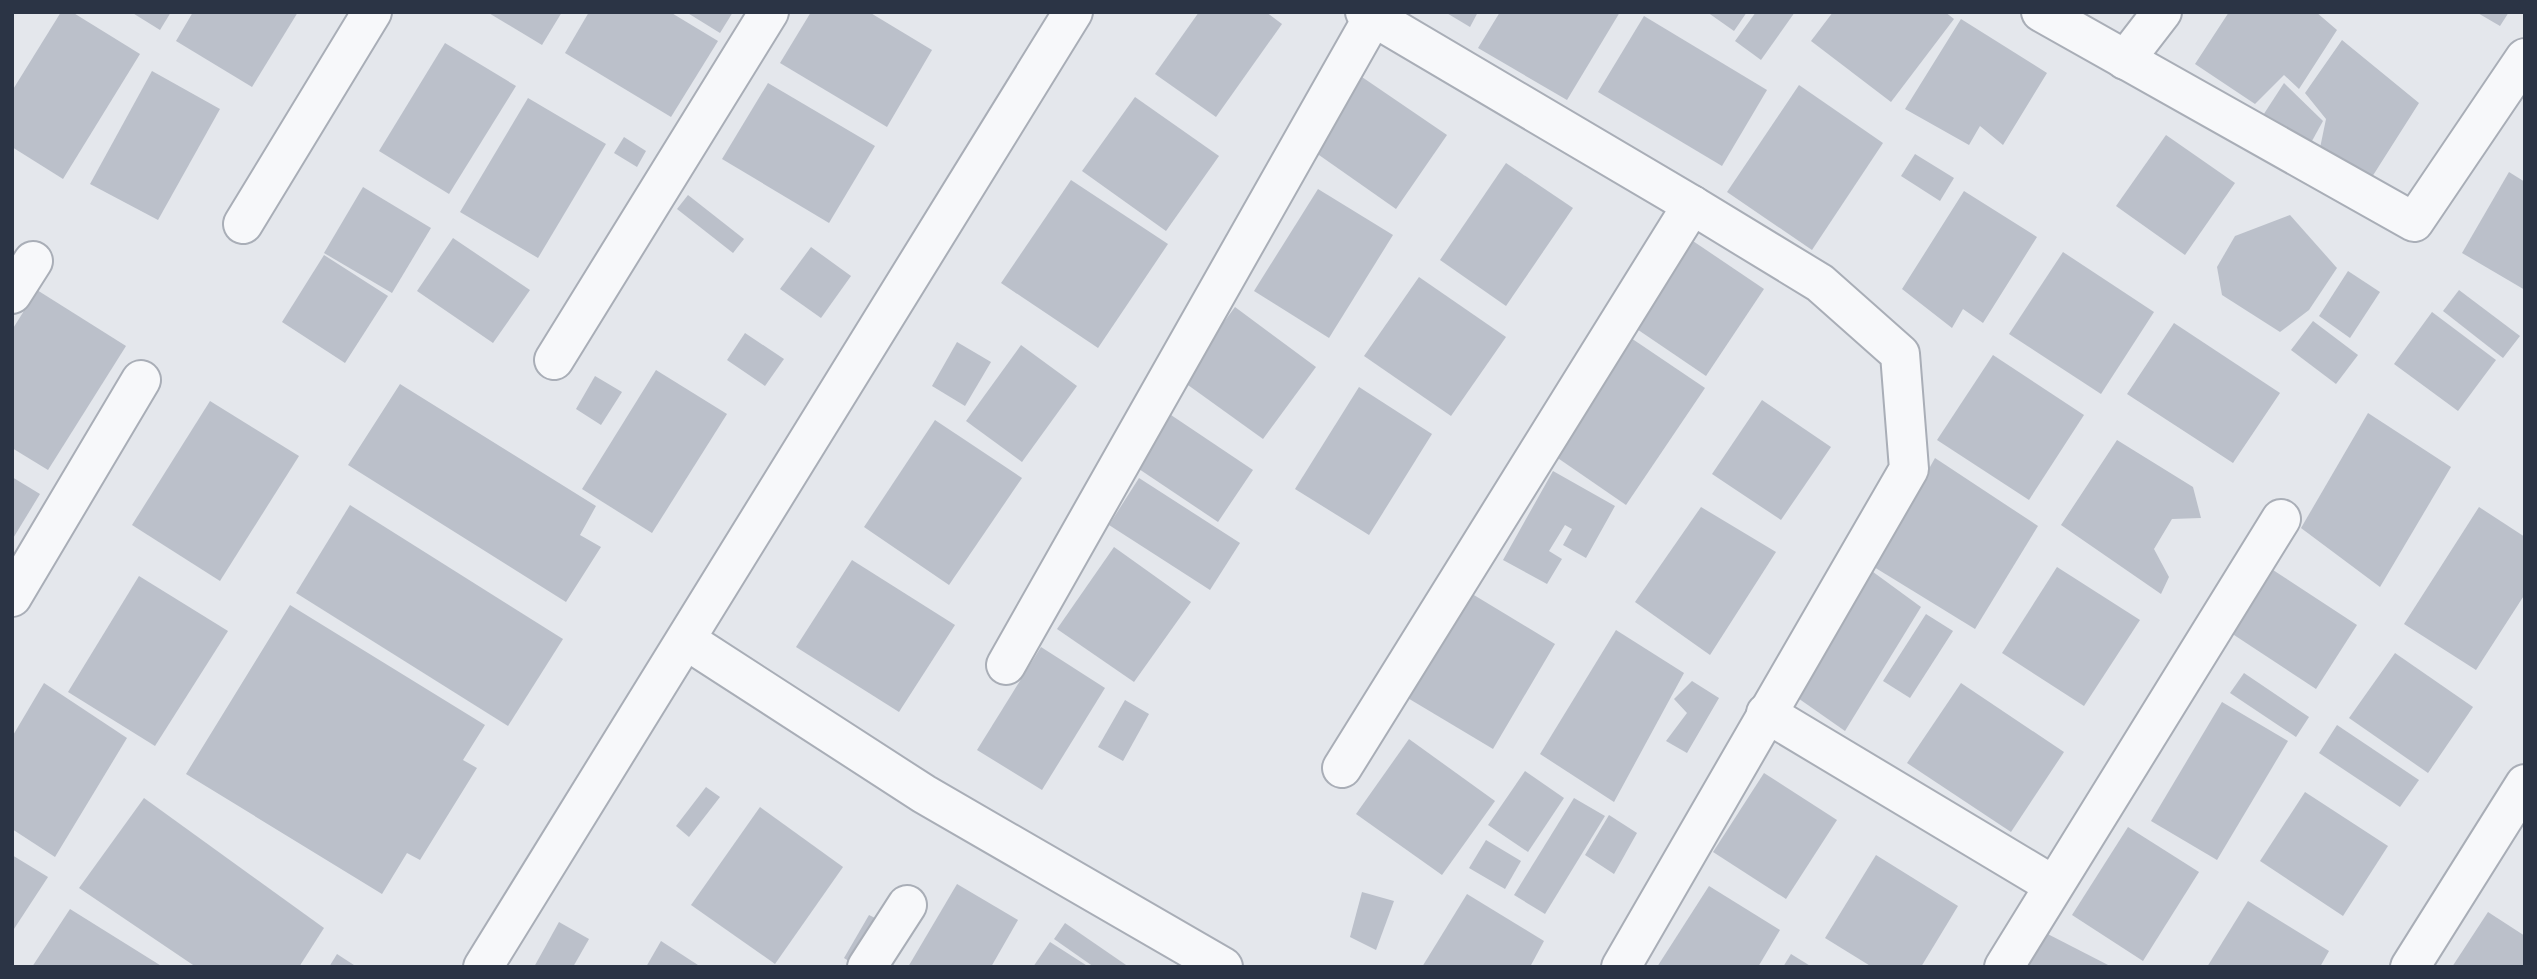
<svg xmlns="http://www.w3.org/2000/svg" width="2537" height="979" viewBox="0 0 2537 979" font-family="'Nunito Sans',sans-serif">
  <rect width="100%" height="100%" fill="#e4e7ec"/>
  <g fill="#bbc0ca">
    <path d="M 61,12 L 72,12 L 140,54 L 63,179 L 12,147 L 12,91 Z"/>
    <path d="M 131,12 L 171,12 L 160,30 Z"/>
    <path d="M 193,12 L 298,12 L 252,87 L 176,41 Z"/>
    <path d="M 487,12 L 562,12 L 542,45 Z"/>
    <path d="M 589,12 L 670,12 L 718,41 L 671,117 L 565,53 Z"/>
    <path d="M 686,12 L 733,12 L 720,33 Z"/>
    <path d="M 811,12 L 869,12 L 932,50 L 887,127 L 780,63 Z"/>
    <path d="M 1199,12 L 1266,12 L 1282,24 L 1216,117 L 1155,74 Z"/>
    <path d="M 1445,12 L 1478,12 L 1470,27 Z"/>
    <path d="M 1500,12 L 1620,12 L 1567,100 L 1478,48 Z"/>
    <path d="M 1707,12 L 1747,12 L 1734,31 Z"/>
    <path d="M 1756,12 L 1795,12 L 1761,60 L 1735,41 Z"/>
    <path d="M 1833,12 L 1945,12 L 1954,19 L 1891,102 L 1811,41 Z"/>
    <path d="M 2229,12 L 2316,12 L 2337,30 L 2299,89 L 2284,75 L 2255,104 L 2195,64 Z"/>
    <path d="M 2476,12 L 2509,12 L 2500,26 Z"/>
    <path d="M 1644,16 L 1767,90 L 1722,166 L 1598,92 Z"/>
    <path d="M 1961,19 L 2047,73 L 2003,145 L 1980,126 L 1969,145 L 1905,109 Z"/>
    <path d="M 2342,40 L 2419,103 L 2372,177 L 2320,148 L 2326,119 L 2305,93 Z"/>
    <path d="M 445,43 L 516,86 L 449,194 L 379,151 Z"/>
    <path d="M 152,71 L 220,109 L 158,220 L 90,184 Z"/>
    <path d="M 1359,75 L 1447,135 L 1396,209 L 1309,148 Z"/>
    <path d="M 768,83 L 875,146 L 829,223 L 722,159 Z"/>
    <path d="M 2284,83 L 2323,121 L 2307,150 L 2258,123 Z"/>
    <path d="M 1799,85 L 1883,143 L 1812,250 L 1727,192 Z"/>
    <path d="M 1135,97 L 1219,156 L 1166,231 L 1082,171 Z"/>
    <path d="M 528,98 L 606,144 L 538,258 L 460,212 Z"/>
    <path d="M 2166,135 L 2235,183 L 2185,255 L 2116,206 Z"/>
    <path d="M 624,137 L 646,151 L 637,167 L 614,153 Z"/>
    <path d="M 1915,154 L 1954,178 L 1940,201 L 1901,176 Z"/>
    <path d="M 1506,163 L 1573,208 L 1506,306 L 1440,260 Z"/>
    <path d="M 2509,172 L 2525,182 L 2525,290 L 2462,253 Z"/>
    <path d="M 1071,180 L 1168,244 L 1098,348 L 1001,283 Z"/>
    <path d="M 363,187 L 431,228 L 392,293 L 324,253 Z"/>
    <path d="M 1318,189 L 1393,235 L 1329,338 L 1254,291 Z"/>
    <path d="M 1964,191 L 2037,237 L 1983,323 L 1963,309 L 1952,328 L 1902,289 Z"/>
    <path d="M 688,195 L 744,239 L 733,253 L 677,209 Z"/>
    <path d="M 2290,215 L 2337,268 L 2309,310 L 2280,332 L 2222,295 L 2217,267 L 2235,236 Z"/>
    <path d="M 1687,237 L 1764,289 L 1706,376 L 1628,323 Z"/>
    <path d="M 453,238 L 530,290 L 493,343 L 417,291 Z"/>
    <path d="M 811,247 L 851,276 L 821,318 L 780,289 Z"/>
    <path d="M 2063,252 L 2154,312 L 2101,394 L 2009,334 Z"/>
    <path d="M 324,255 L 388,296 L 345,363 L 282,322 Z"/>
    <path d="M 2348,271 L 2380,292 L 2350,338 L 2319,316 Z"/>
    <path d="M 1419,277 L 1506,337 L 1451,416 L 1364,356 Z"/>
    <path d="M 37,290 L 126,346 L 48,470 L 12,448 L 12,330 Z"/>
    <path d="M 2459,290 L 2520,336 L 2503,358 L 2443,311 Z"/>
    <path d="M 1235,307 L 1316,367 L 1263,439 L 1181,380 Z"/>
    <path d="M 2432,312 L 2496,360 L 2458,411 L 2394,364 Z"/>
    <path d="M 2313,321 L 2358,355 L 2336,384 L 2291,350 Z"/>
    <path d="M 2174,323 L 2280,393 L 2233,463 L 2127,394 Z"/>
    <path d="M 745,333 L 784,359 L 765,386 L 727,360 Z"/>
    <path d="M 1628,336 L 1705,388 L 1626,505 L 1549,452 Z"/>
    <path d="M 957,342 L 991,362 L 965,406 L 932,386 Z"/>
    <path d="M 1021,345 L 1077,386 L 1022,462 L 966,421 Z"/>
    <path d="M 1993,355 L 2084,415 L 2029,500 L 1937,440 Z"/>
    <path d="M 656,370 L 727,414 L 652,533 L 582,489 Z"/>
    <path d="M 595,376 L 622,392 L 601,425 L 576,409 Z"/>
    <path d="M 400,384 L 596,506 L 580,535 L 601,547 L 566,602 L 348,465 Z"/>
    <path d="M 1359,387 L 1432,434 L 1369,535 L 1295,489 Z"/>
    <path d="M 1762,400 L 1831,447 L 1781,520 L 1712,474 Z"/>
    <path d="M 210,401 L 299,456 L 220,581 L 132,525 Z"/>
    <path d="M 1168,413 L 1253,470 L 1218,522 L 1133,465 Z"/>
    <path d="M 2368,413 L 2451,467 L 2380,587 L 2301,528 Z"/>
    <path d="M 935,420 L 1022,478 L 949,585 L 864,527 Z"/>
    <path d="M 2117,440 L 2193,487 L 2201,518 L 2172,519 L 2154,549 L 2169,577 L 2161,594 L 2061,525 Z"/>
    <path d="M 1935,458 L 2038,526 L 1975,629 L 1874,567 Z"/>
    <path d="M 1553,471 L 1615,506 L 1586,558 L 1563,545 L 1572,529 L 1565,525 L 1549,551 L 1562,559 L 1547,584 L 1503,560 Z"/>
    <path d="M 12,477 L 40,494 L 12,540 Z"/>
    <path d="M 1139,478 L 1240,543 L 1210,590 L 1109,525 Z"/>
    <path d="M 350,505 L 563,639 L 508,726 L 296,593 Z"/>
    <path d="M 1701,507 L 1776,552 L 1710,655 L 1635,602 Z"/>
    <path d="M 2479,507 L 2525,537 L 2525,594 L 2476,670 L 2404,624 Z"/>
    <path d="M 1114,547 L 1191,602 L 1134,682 L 1057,629 Z"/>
    <path d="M 852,560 L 955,625 L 899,712 L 796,647 Z"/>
    <path d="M 2057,567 L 2140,620 L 2084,706 L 2002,653 Z"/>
    <path d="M 1869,569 L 1921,607 L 1845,731 L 1785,689 Z"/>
    <path d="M 2273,570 L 2357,625 L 2316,689 L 2231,633 Z"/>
    <path d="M 139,576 L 228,631 L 155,746 L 68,692 Z"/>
    <path d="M 1459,586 L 1555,644 L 1493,749 L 1396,691 Z"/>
    <path d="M 290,605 L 485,725 L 463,760 L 477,768 L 420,860 L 407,853 L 382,894 L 186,774 Z"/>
    <path d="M 1926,614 L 1953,631 L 1910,698 L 1883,681 Z"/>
    <path d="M 1616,630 L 1684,673 L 1614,802 L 1540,754 Z"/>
    <path d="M 1041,647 L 1105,688 L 1042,790 L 977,750 Z"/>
    <path d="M 2395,653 L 2473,707 L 2428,773 L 2349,718 Z"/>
    <path d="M 2244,673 L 2309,717 L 2296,737 L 2230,693 Z"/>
    <path d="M 1692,681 L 1719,698 L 1687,753 L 1666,741 L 1687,713 L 1674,699 Z"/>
    <path d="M 44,683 L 127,738 L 55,857 L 12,829 L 12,737 Z"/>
    <path d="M 1961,683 L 2064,752 L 2011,832 L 1907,763 Z"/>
    <path d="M 1125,700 L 1149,714 L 1123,761 L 1098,747 Z"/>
    <path d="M 2222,702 L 2288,741 L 2217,860 L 2151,821 Z"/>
    <path d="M 2337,725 L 2419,780 L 2400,807 L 2319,753 Z"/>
    <path d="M 1409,739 L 1495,801 L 1442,875 L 1356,814 Z"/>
    <path d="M 1525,771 L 1564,798 L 1528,852 L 1488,825 Z"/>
    <path d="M 1764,773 L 1837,820 L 1786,899 L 1713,852 Z"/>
    <path d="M 706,787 L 720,797 L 689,837 L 676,826 Z"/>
    <path d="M 2305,792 L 2388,846 L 2343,916 L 2260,861 Z"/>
    <path d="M 144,798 L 324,928 L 299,967 L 196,967 L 79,888 Z"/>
    <path d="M 1574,798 L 1605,816 L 1545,914 L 1514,895 Z"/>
    <path d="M 760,807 L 843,867 L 775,964 L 691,905 Z"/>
    <path d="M 1609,815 L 1637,833 L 1614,874 L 1585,855 Z"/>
    <path d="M 2128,827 L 2199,872 L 2143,961 L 2072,915 Z"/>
    <path d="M 1486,840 L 1521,861 L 1505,889 L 1469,868 Z"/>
    <path d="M 12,855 L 48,877 L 12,932 Z"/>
    <path d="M 1876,855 L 1958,906 L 1921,967 L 1872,967 L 1825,938 Z"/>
    <path d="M 957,884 L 1018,920 L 991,967 L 908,967 Z"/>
    <path d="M 1709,886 L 1780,930 L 1758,967 L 1657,967 Z"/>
    <path d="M 1362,892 L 1394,901 L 1376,950 L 1350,937 Z"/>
    <path d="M 1467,894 L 1544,941 L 1530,967 L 1422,967 Z"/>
    <path d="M 2248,901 L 2329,951 L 2320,967 L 2207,967 Z"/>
    <path d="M 70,909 L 163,967 L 32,967 Z"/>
    <path d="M 2488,912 L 2525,936 L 2525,967 L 2452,967 Z"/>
    <path d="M 869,915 L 881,921 L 855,965 L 844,958 Z"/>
    <path d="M 559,922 L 589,939 L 573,967 L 534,967 Z"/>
    <path d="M 1065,923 L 1129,967 L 1094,967 L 1054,939 Z"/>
    <path d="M 2036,928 L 2112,967 L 2016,967 Z"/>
    <path d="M 661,941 L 701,967 L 646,967 Z"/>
    <path d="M 1050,942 L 1089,967 L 1033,967 Z"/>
    <path d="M 337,954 L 357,967 L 329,967 Z"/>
    <path d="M 1791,954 L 1812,967 L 1783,967 Z"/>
  </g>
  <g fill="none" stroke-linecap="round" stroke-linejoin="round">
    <g stroke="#a9aeb7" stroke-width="42">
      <g id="street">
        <path d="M 1365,12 L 1692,205 L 1820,283 L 1900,354 L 1909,469 L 1621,967"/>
        <path d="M 2041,12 L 2414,222 L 2525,58"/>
        <path d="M 2125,60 L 2162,12"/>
        <path d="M 243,224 L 372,12"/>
        <path d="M 12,294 L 33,261"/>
        <path d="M 554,360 L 769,12"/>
        <path d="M 12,597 L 141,380"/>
        <path d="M 686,640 L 924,794 L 1223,967"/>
        <path d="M 1006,665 L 1373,17"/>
        <path d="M 1766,713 L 2053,885"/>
        <path d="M 1342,768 L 1692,205"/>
        <path d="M 483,967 L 1073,12"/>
        <path d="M 867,967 L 907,905"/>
        <path d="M 2004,967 L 2281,519"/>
        <path d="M 2410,967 L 2525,784"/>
      </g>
    </g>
    <use href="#street" stroke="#f7f8fa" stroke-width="38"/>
  </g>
  <rect width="2537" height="979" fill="none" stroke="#2b3445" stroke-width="28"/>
</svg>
